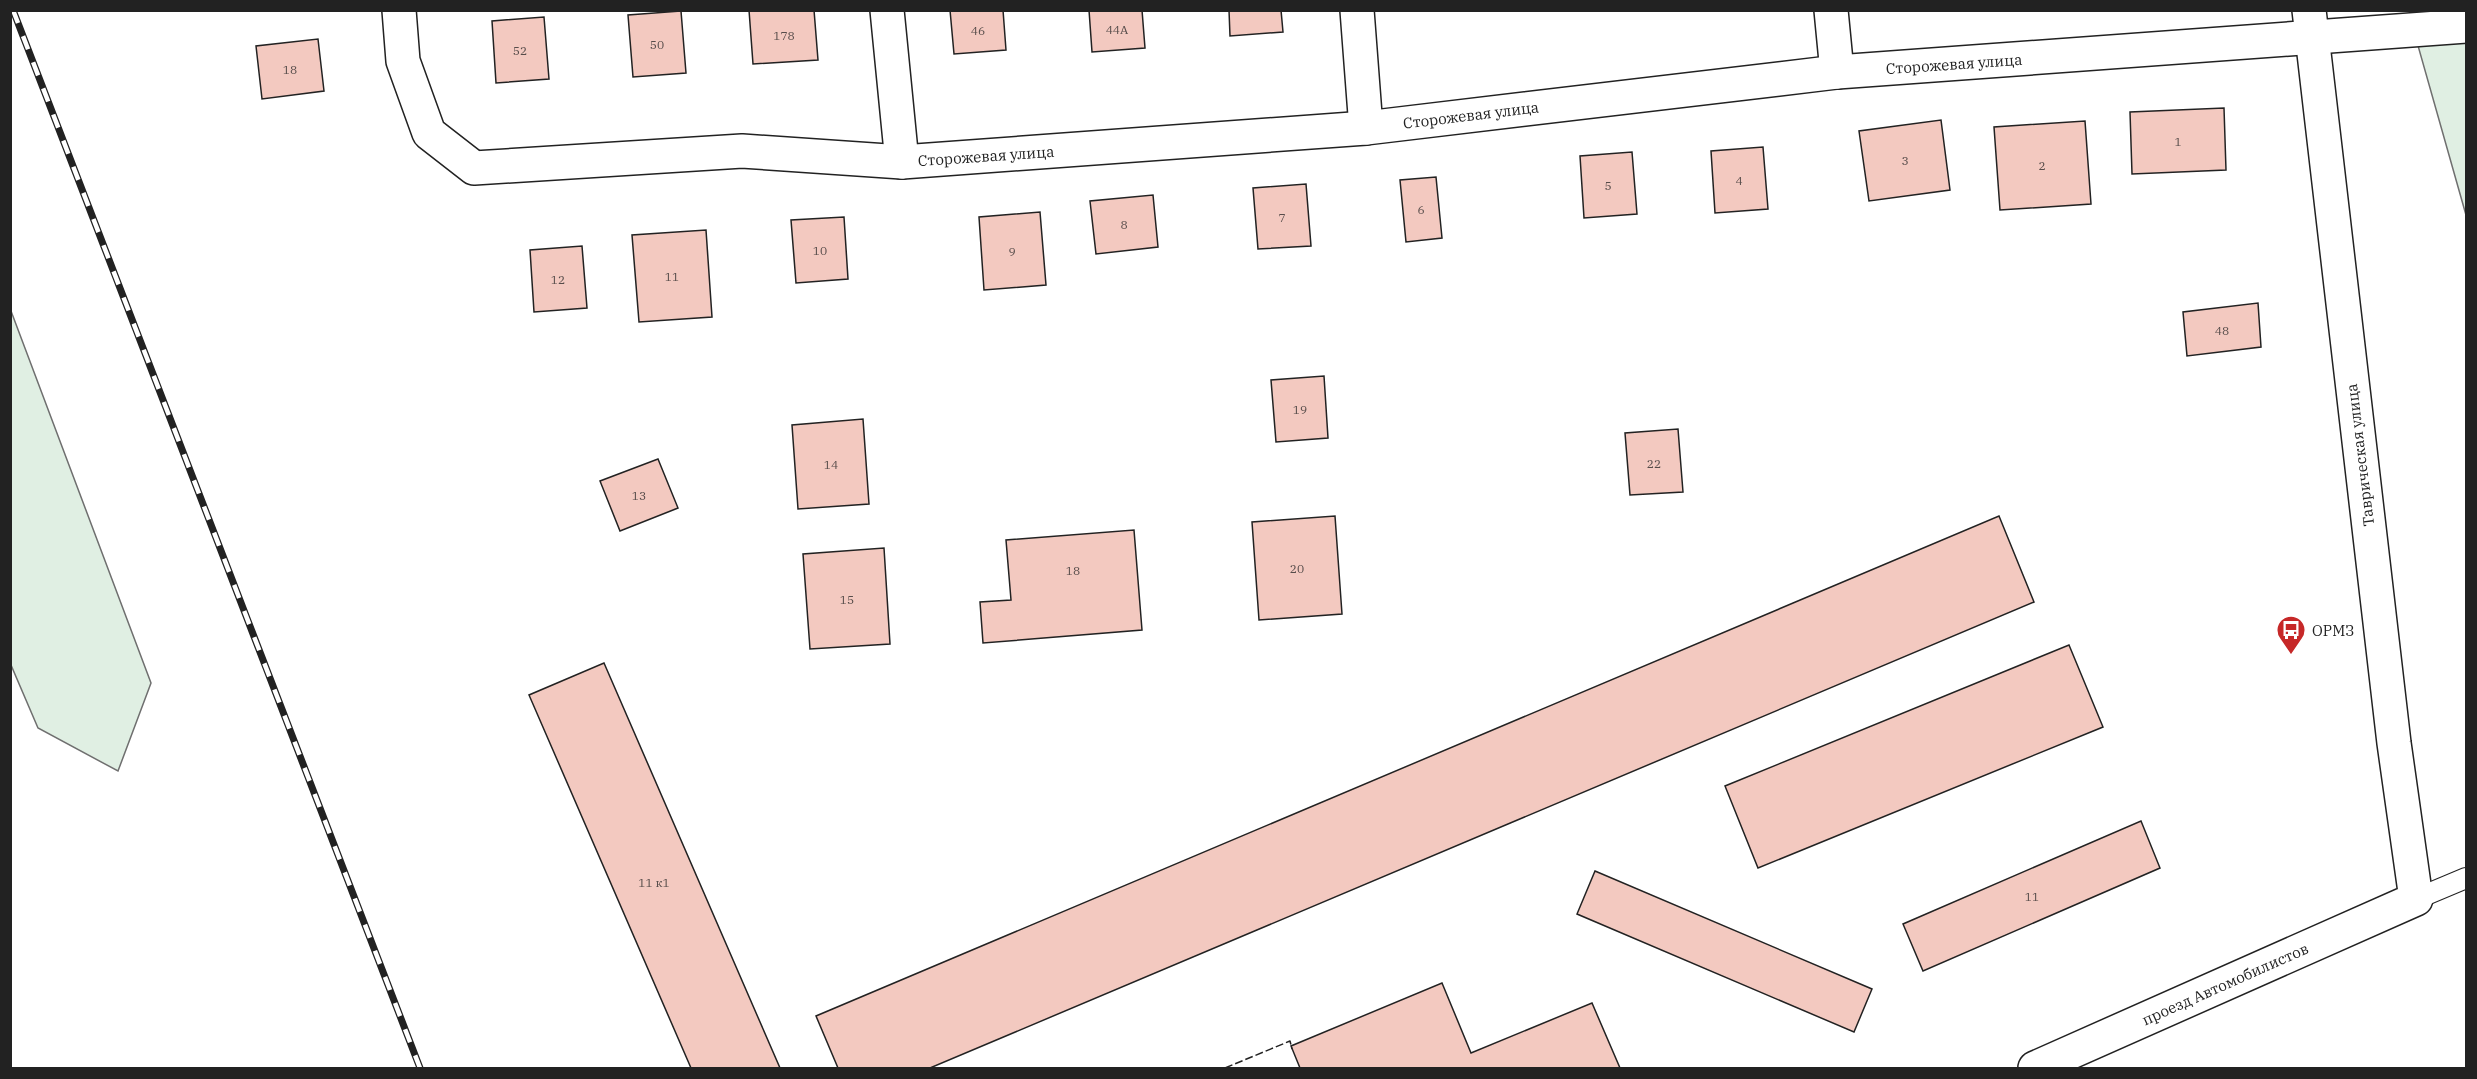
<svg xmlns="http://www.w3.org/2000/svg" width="2477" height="1079" viewBox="0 0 2477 1079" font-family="'IBM Plex Serif',serif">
  <rect width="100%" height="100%" fill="#fff"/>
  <g fill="#e0efe3" stroke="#6f6f6f" stroke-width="1.5">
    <path d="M 2466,16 L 2466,215 L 2411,21 Z"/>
    <path d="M 11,311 L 151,683 L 118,771 L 38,728 L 11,665 Z"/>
  </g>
  <g fill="#f3c9c0" stroke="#222" stroke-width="1.5">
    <path d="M 749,10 L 814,10 L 818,60 L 753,64 Z"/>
    <path d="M 950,10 L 1003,10 L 1006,50 L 954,54 Z"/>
    <path d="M 1089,10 L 1142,10 L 1145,48 L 1092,52 Z"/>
    <path d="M 1229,10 L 1281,10 L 1283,32 L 1230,36 Z"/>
    <path d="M 681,11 L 686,73 L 633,77 L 628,15 Z"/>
    <path d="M 544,17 L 549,79 L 496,83 L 492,21 Z"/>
    <path d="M 318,39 L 324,91 L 262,99 L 256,46 Z"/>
    <path d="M 2224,108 L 2226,170 L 2132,174 L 2130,112 Z"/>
    <path d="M 1941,120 L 1950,190 L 1869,201 L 1859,131 Z"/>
    <path d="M 2085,121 L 2091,204 L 2000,210 L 1994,127 Z"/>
    <path d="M 1763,147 L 1768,209 L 1715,213 L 1711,151 Z"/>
    <path d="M 1632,152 L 1637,214 L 1584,218 L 1580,156 Z"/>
    <path d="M 1436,177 L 1442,238 L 1406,242 L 1400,180 Z"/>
    <path d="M 1306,184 L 1311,246 L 1258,249 L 1253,188 Z"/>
    <path d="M 1153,195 L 1158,247 L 1096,254 L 1090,201 Z"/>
    <path d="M 1040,212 L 1046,285 L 984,290 L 979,217 Z"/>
    <path d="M 844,217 L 848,279 L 796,283 L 791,220 Z"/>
    <path d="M 706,230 L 712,317 L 639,322 L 632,235 Z"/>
    <path d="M 582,246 L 587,308 L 534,312 L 530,250 Z"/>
    <path d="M 2258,303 L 2261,347 L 2187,356 L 2183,312 Z"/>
    <path d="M 1324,376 L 1328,438 L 1276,442 L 1271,380 Z"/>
    <path d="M 863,419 L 869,504 L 798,509 L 792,425 Z"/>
    <path d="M 1678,429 L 1683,492 L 1630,495 L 1625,433 Z"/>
    <path d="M 658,459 L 678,508 L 620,531 L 600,481 Z"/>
    <path d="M 1335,516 L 1342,614 L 1259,620 L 1252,522 Z"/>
    <path d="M 1999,516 L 2034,602 L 930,1068 L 838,1068 L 816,1016 Z"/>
    <path d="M 1134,530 L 1142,630 L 983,643 L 980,602 L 1011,600 L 1006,540 Z"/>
    <path d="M 884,548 L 890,644 L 810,649 L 803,554 Z"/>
    <path d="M 2069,645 L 2103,727 L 1758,868 L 1725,786 Z"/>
    <path d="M 604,663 L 780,1068 L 691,1068 L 529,695 Z"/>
    <path d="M 2141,821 L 2160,868 L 1923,971 L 1903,924 Z"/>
    <path d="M 1595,871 L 1872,989 L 1854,1032 L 1577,914 Z"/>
    <path d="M 1442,983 L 1471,1053 L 1592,1003 L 1620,1068 L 1300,1068 L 1291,1046 Z"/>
  </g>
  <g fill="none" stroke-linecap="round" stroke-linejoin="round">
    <g stroke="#222" stroke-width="22">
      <path id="lane" d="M 2416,899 L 2466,878"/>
    </g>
    <g stroke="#222" stroke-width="36">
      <g id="street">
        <path d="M 399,10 L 403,61 L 429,133 L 474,168 L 742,151 L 902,162 L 1366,128 L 1837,72 L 2466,26"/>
        <path d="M 887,10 L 902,162"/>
        <path d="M 1357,10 L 1366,128"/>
        <path d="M 1831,10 L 1837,72"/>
      </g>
    </g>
    <g stroke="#222" stroke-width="36">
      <path id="secondary" d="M 2035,1068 L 2416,899 L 2394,743 L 2309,10"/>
    </g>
    <use href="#lane" stroke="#fff" stroke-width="20"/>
    <use href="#street" stroke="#fff" stroke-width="33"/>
    <use href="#secondary" stroke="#fff" stroke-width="33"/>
    <g stroke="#222" stroke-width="7">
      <path id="rail" d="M 13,10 L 420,1068"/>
    </g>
    <use href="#rail" stroke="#fff" stroke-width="4.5" stroke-dasharray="14" stroke-linecap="butt"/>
    <path stroke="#222" stroke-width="1.5" stroke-dasharray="8 3" stroke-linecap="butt" d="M 1225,1068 L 1290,1041 L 1292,1049"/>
  </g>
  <defs>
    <g id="bus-pin" transform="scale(1.5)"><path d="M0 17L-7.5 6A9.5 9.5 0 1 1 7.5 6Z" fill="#c62828" stroke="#fff"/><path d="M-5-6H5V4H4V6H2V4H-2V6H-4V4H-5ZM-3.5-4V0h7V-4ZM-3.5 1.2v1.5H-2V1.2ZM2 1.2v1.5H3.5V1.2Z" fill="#fff"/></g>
  </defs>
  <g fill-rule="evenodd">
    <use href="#bus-pin" x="2291" y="630"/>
  </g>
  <g text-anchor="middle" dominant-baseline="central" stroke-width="4.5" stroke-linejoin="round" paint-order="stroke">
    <g font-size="12" fill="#564c4a">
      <text x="1117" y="29">44А</text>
      <text x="978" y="30">46</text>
      <text x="784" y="35">178</text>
      <text x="657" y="44">50</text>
      <text x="520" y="50">52</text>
      <text x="290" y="69">18</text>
      <text x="2178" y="141">1</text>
      <text x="1905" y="160">3</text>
      <text x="2042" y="165">2</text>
      <text x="1739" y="180">4</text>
      <text x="1608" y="185">5</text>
      <text x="1421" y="209">6</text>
      <text x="1282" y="217">7</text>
      <text x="1124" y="224">8</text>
      <text x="820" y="250">10</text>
      <text x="1012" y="251">9</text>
      <text x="672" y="276">11</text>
      <text x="558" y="279">12</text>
      <text x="2222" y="330">48</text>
      <text x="1300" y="409">19</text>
      <text x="1654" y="463">22</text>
      <text x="831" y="464">14</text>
      <text x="639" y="495">13</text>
      <text x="1297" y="568">20</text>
      <text x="1073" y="570">18</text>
      <text x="847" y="599">15</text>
      <text x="654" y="882">11 к1</text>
      <text x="2032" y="896">11</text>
    </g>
    <g font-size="15" fill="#222" stroke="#fff">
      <text transform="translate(1954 64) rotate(-4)">Сторожевая улица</text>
      <text transform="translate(1471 115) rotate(-7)">Сторожевая улица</text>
      <text transform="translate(986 156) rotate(-4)">Сторожевая улица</text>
      <text transform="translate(2360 455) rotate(-97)">Таврическая улица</text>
      <text transform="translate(2225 984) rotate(-24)">проезд Автомобилистов</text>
    </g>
    <g font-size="15" fill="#222" stroke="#fff" text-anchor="start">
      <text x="2312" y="630">ОРМЗ</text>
    </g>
  </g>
  <rect width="2477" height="1079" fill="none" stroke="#222222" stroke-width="24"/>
</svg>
